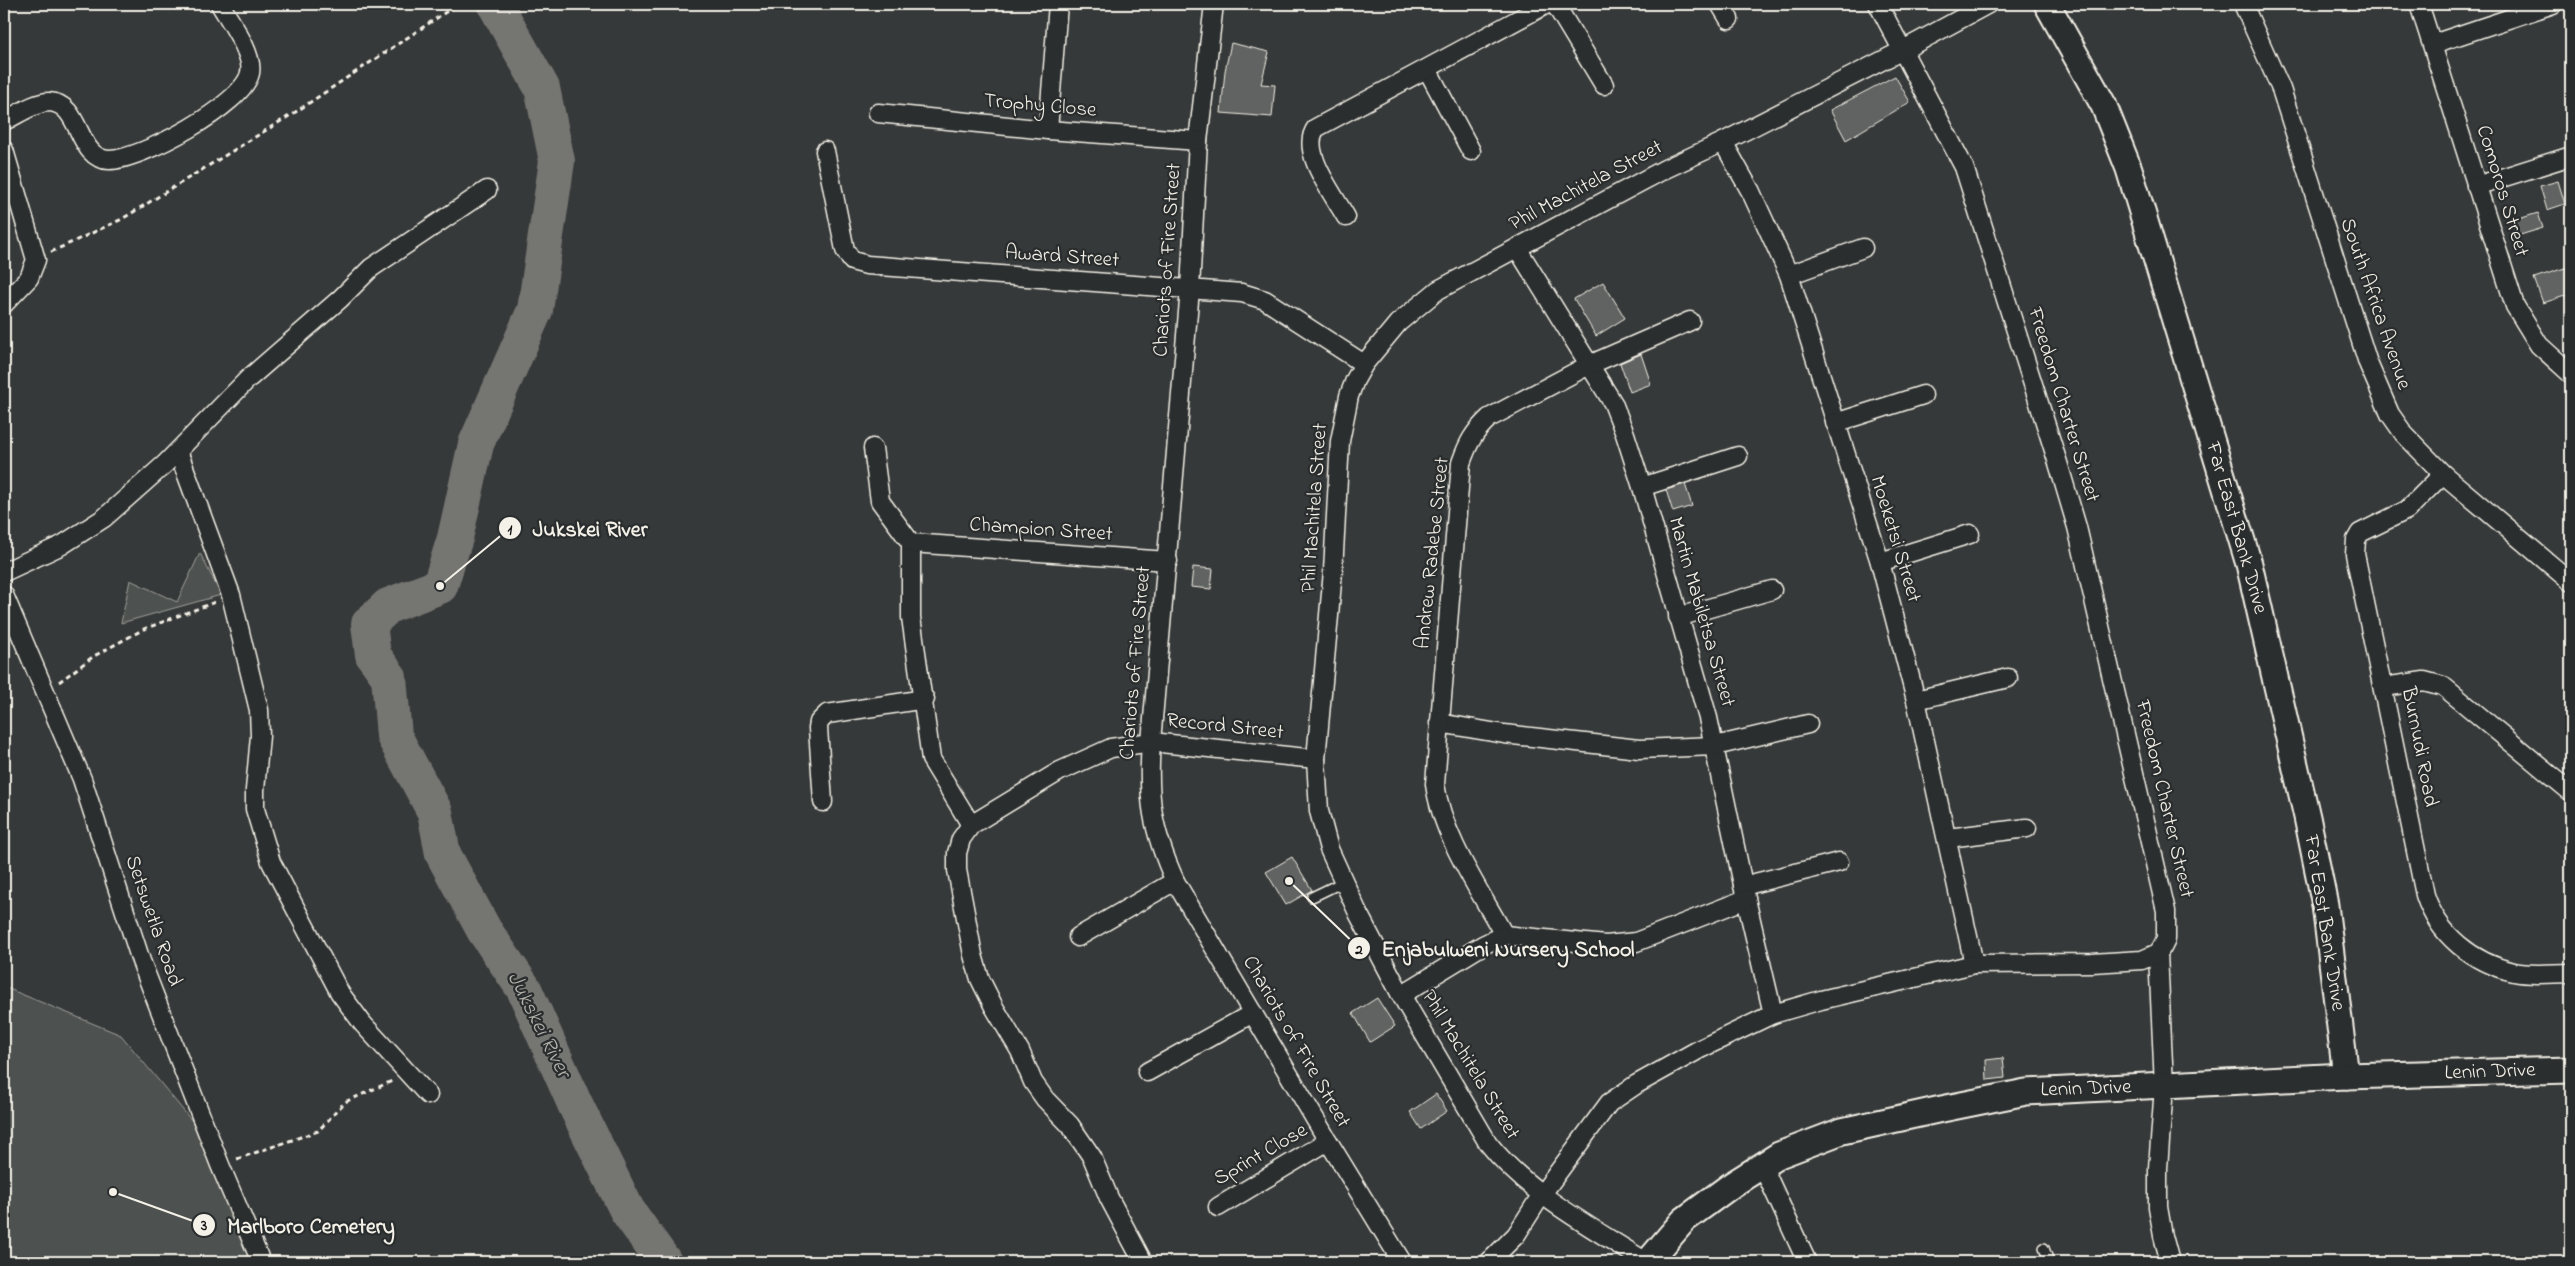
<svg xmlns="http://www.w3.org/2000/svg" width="2575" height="1266" viewBox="0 0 2575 1266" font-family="'Indie Flower',sans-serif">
  <rect width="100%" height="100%" fill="#363939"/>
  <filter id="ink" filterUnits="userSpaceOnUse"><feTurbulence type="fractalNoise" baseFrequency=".02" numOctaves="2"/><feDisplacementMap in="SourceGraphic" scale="10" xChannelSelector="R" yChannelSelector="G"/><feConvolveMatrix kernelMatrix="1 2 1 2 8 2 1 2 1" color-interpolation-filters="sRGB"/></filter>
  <g filter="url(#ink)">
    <g fill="#4e514f" stroke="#a1a19c">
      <path d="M 200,553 L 221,595 L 121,623 L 130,580 L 177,602 Z"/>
      <path d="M 4,987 L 121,1035 L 192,1121 L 253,1262 L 4,1262 Z"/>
    </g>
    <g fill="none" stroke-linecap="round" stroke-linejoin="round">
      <path stroke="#757572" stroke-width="36" d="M 495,4 L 542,88 L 557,161 L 535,310 L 476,444 L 455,538 L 440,586 L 388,606 L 369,624 L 373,655 L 389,677 L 394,736 L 435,812 L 443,854 L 484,930 L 524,989 L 575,1104 L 627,1210 L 664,1262"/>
    </g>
    <g fill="#616362" stroke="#f4f1e8">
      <path d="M 1231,43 L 1269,52 L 1261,84 L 1275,85 L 1272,117 L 1221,113 L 1225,71 Z"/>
      <path d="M 1895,76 L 1910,102 L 1846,140 L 1830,110 Z"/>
      <path d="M 2558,181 L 2565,204 L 2547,210 L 2540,186 Z"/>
      <path d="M 2538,213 L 2543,228 L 2517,236 L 2512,221 Z"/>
      <path d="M 2571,266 L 2571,294 L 2543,303 L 2534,278 Z"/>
      <path d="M 1603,282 L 1625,318 L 1596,336 L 1574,299 Z"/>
      <path d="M 1641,354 L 1651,384 L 1630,392 L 1620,363 Z"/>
      <path d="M 1685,484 L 1692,506 L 1673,512 L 1666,490 Z"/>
      <path d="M 1193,567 L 1213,569 L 1211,589 L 1191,587 Z"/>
      <path d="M 1292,857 L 1312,890 L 1286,905 L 1266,872 Z"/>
      <path d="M 1377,998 L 1395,1026 L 1370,1042 L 1353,1013 Z"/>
      <path d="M 2003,1058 L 2005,1078 L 1987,1080 L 1986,1060 Z"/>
      <path d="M 1436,1094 L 1447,1111 L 1421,1129 L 1410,1112 Z"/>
    </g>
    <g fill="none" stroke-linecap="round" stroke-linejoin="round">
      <g stroke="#f4f1e8" stroke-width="12">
        <g id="lane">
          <path d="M 1312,897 L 1343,882"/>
          <path d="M 2044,1248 L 2049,1262"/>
        </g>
      </g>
      <g stroke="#f4f1e8" stroke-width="21">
        <g id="street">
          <path d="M 1214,4 L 1198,141 L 1190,289 L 1151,742 C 1147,798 1152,830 1175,881 L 1328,1141 L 1402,1262"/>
          <path d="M 1555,4 L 1604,85"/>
          <path d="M 1720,4 L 1729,19"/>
          <path d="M 2243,4 L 2281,89 L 2368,363 L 2390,414 L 2404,434 L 2443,474 L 2571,582"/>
          <path d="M 2419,4 L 2515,306 L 2539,345 L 2571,374"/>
          <path d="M 2433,44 L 2553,4"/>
          <path d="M 1427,69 L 1471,151"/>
          <path d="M 878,113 L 1048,130 L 1198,141"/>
          <path d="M 4,121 C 17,115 35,102 49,102 C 82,103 76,159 109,160 C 141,160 243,105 250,73 C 254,54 229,20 220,4"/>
          <path d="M 1048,130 L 1058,4"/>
          <path d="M 1723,142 L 1751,192 L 1789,275 L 1880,562 L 1916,700 L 1974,964"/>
          <path d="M 4,150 L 36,260 L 29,278 L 4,304"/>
          <path d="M 825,151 L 845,250 L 852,261 L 867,265 L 1242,293 L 1265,300 L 1364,364"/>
          <path d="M 2476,186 L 2571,156"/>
          <path d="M 1346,217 C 1334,195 1299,151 1316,128 L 1547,4"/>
          <path d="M 1517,248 L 1613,403 L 1625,434 L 1642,487 L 1708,718 L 1746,899 L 1773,1014"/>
          <path d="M 1789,275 L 1863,248"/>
          <path d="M 1835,423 L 1923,395"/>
          <path d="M 873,448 L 880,501 L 911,543 L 911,617 L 931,759 L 971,825"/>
          <path d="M 178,451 L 231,595 L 259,710 L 260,736 L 255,790 L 255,809 L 271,862 L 340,993 L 363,1024 L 428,1095"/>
          <path d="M 2443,474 L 2407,510 L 2360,533 L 2356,540 L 2355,554 L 2425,895 C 2438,935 2473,963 2514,972 C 2532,976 2553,973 2571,973"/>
          <path d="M 1642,487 L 1738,456"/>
          <path d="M 911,543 L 1168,561"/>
          <path d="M 1880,562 L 1970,534"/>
          <path d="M 4,572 L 62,545 L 104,518 L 165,464 L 248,379 L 340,299 L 371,268 L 487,190"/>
          <path d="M 4,595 L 82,779 L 141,961 L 220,1165 L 261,1262"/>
          <path d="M 1678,617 L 1772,590"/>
          <path d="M 2384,687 L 2424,681 L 2443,686 L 2571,792"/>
          <path d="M 1916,700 L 2008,678"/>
          <path d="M 1439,723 L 1504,734 L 1639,749 L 1715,746 L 1808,724"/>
          <path d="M 823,802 L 818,728 L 819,722 L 827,714 L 925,699"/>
          <path d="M 1948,838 L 2027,828"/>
          <path d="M 1743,886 L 1839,862"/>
          <path d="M 1504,935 C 1479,889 1442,836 1435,784 L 1461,463 C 1468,443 1474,432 1489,418 L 1589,365 L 1690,321"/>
          <path d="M 1078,937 L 1175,881"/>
          <path d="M 2158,953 L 2164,1086 L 2158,1168 L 2158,1207 L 2163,1236 L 2170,1262"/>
          <path d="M 1401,995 L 1483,945 L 1504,935 L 1606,945 L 1636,942 L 1746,899"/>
          <path d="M 1147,1072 L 1253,1013"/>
          <path d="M 1762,1165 L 1807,1262"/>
          <path d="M 1218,1207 L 1328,1141"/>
          <path d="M 1143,1262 L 1109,1198 L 1092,1157 L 1070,1125 L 1045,1099 L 1033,1082 L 1020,1051 L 994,1007 L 980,979 L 973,955 L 957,870 L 957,853 L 961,839 L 971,825 L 1060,771 L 1111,748 L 1151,742 L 1316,759"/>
          <path d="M 1489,1262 L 1516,1235 L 1542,1194 L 1609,1103 L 1637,1084 L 1700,1049 L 1773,1014 L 1821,1000 L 1974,964 L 2092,963 L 2142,960 L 2158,953 L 2162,947 L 2166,939 L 2166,911 L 2077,527 L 2058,463 L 1964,167 L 1878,4"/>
          <path d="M 1646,1262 C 1592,1227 1529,1195 1488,1143 L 1401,995 L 1358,913 L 1329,849 L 1319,811 L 1316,759 L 1333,571 L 1340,441 L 1349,396 L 1355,380 L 1364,364 L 1398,323 L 1438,290 L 1665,169 L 1723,142 L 1903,50 L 1988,4"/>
        </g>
      </g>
      <g stroke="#f4f1e8" stroke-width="29">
        <g id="secondary">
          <path d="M 2047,4 L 2104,106 L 2129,169 L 2249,564 L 2307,817 L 2325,905 L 2346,1076"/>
          <path d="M 1648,1262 L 1684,1220 L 1733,1184 L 1779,1155 L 1842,1131 L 1937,1110 L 2026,1092 L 2346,1076 L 2571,1070"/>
        </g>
      </g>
      <g stroke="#f4f1e8" stroke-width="3" stroke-dasharray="5 4" stroke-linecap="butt">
        <path d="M 51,252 L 122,219 L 294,113 L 458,4"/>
        <path d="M 59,682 L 94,656 L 144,629 L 215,602"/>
        <path d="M 237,1159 L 318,1131 L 345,1102 L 392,1081"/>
      </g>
      <use href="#lane" stroke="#2a2d2e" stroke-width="9"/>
      <use href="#street" stroke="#2a2d2e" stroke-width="18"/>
      <use href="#secondary" stroke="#2a2d2e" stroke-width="25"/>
    </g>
  </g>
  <g text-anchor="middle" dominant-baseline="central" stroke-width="4.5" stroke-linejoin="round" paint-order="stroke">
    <g font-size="21" fill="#f4f1e8" stroke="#2a2d2e">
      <text transform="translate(1040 106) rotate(5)">Trophy Close</text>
      <text transform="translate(1586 186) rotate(-28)">Phil Machitela Street</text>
      <text transform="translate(2502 191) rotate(73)">Comoros Street</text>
      <text transform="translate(1062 257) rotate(4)">Award Street</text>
      <text transform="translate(1168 260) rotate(-86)">Chariots of Fire Street</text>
      <text transform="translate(2375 304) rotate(71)">South Africa Avenue</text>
      <text transform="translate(2063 405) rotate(73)">Freedom Charter Street</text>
      <text transform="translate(1315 508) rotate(-86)">Phil Machitela Street</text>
      <text transform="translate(2236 528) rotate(74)">Far East Bank Drive</text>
      <text transform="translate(1041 530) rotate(4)">Champion Street</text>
      <text transform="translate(1895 539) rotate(73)">Moeketsi Street</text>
      <text transform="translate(1433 553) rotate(-84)">Andrew Radebe Street</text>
      <text transform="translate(1701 612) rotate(74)">Martin Mabiletsa Street</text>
      <text transform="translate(1136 663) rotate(-85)">Chariots of Fire Street</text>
      <text transform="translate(1225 727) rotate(6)">Record Street</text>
      <text transform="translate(2419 747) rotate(79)">Burnudi Road</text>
      <text transform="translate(2164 799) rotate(77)">Freedom Charter Street</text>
      <text transform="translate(153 921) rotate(71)">Setswetla Road</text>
      <text transform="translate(2324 923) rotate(81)">Far East Bank Drive</text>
      <text transform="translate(1296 1042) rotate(60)">Chariots of Fire Street</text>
      <text transform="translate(1470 1065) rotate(59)">Phil Machitela Street</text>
      <text transform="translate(2490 1072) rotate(-2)">Lenin Drive</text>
      <text transform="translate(2086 1089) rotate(-2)">Lenin Drive</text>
      <text transform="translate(1261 1155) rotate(-30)">Sprint Close</text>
    </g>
    <g font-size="22" font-style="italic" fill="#b4b3ad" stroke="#2a2d2e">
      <text transform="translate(538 1025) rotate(63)">Jukskei River</text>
    </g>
  </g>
  <path fill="none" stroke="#f4f1e8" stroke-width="2" d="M440 586L510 528M1289 881L1359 948M113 1192L204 1225"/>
  <g fill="#f4f1e8" stroke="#2a2d2e" stroke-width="2">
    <circle cx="440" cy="586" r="5"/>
    <circle cx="1289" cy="881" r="5"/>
    <circle cx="113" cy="1192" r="5"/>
    <circle cx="510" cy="528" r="12"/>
    <circle cx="1359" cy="948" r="12"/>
    <circle cx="204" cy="1225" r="12"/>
  </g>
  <g font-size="15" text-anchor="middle" font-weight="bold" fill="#111">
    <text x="510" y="534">1</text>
    <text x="1359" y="954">2</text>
    <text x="204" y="1230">3</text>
  </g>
  <g font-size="22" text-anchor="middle" font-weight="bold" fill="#f4f1e8" stroke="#2a2d2e" stroke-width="4.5" stroke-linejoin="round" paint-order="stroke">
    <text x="590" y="536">Jukskei River</text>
    <text x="1508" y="956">Enjabulweni Nursery School</text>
    <text x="311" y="1233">Marlboro Cemetery</text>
  </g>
  <rect width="2575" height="1266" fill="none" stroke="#2a2d2e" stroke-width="20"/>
  <rect x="10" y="10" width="2555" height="1246" fill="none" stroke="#f4f1e8" stroke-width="2" filter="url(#ink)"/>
</svg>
